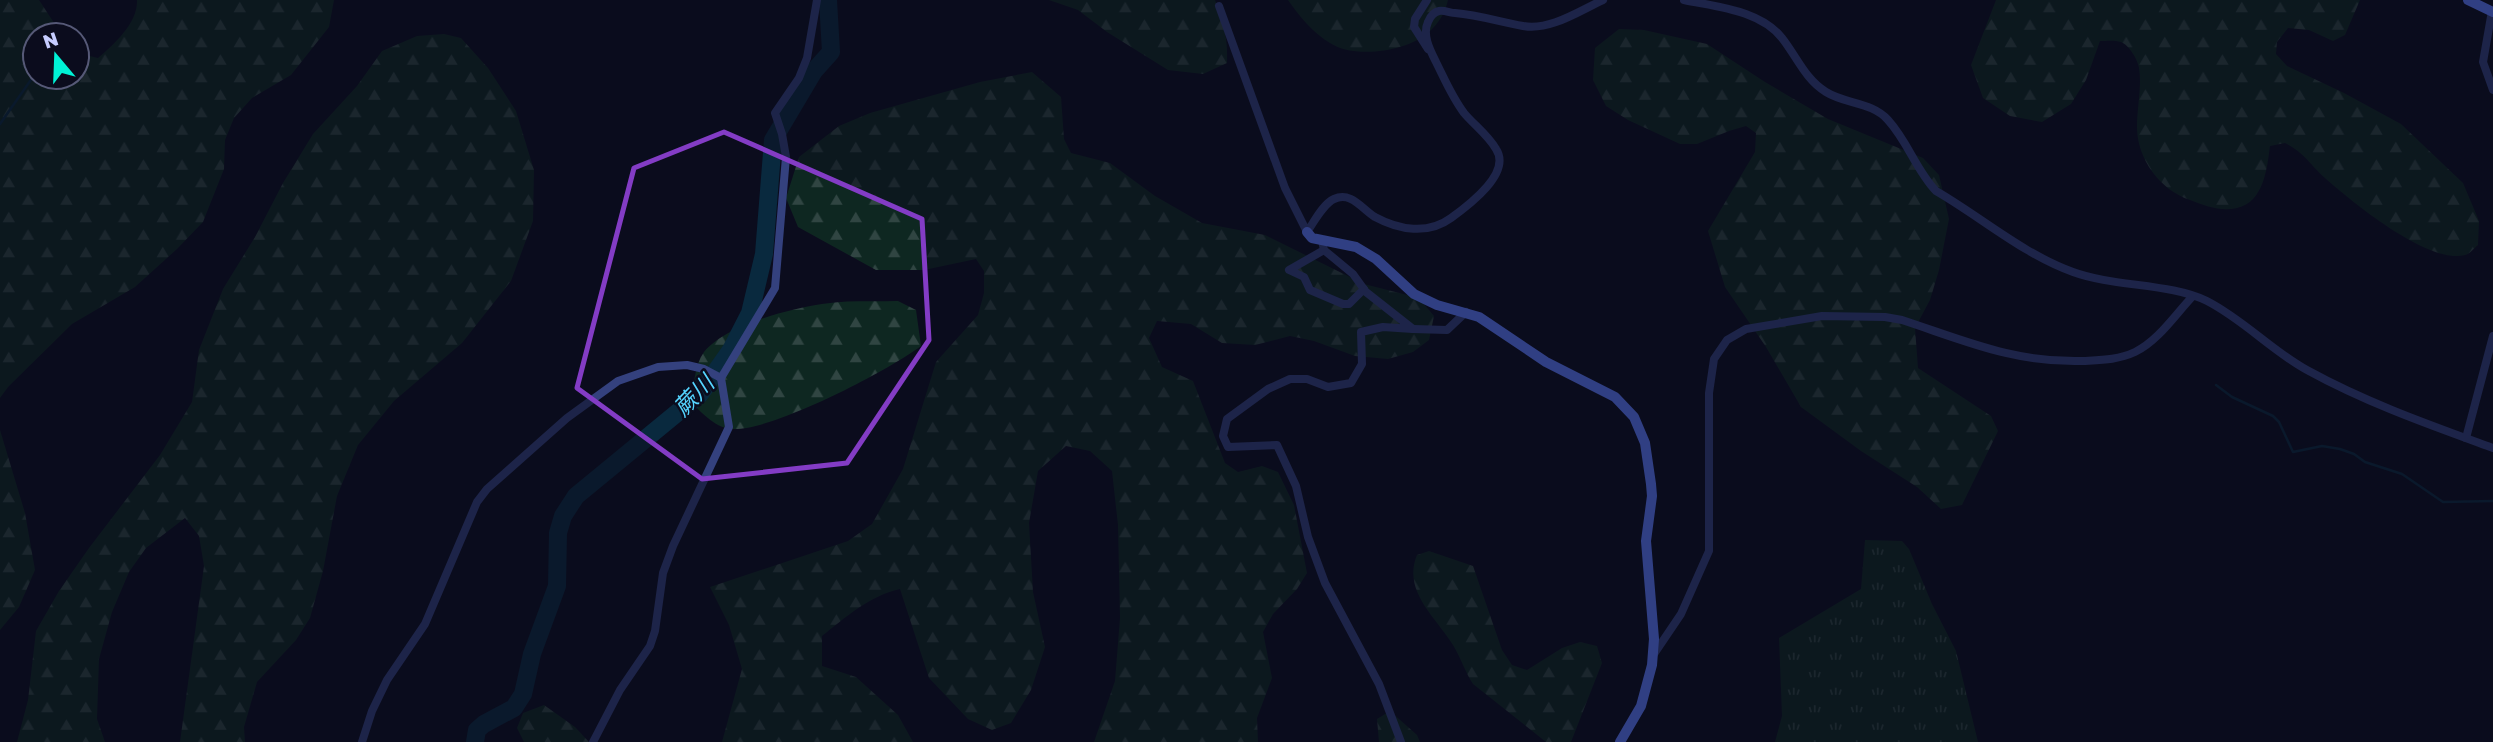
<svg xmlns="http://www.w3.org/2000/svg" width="2493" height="742" viewBox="0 0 2493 742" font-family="'Golos Text','Noto Sans JP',sans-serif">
  <defs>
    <pattern id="grass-tufts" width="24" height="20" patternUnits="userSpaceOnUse" patternTransform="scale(1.75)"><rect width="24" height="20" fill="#0e2721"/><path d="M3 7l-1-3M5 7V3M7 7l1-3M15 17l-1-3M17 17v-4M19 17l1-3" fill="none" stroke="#304542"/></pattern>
    <pattern id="forest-firs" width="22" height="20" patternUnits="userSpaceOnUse" patternTransform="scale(1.75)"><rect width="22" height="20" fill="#0e2721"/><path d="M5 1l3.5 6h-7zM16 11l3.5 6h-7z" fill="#304542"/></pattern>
  </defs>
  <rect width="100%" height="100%" fill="#0b0c1d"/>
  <path fill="url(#grass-tufts)" d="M 1865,540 L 1902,541 L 1909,549 L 1932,604 L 1956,651 L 1978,742 L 1775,742 L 1782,716 L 1779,638 L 1861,589 Z"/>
  <g fill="url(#forest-firs)">
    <path d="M 0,0 L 39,0 L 62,35 L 35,35 L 35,77 L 77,77 L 77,53 L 98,58 C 114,44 138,23 137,0 L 334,0 L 329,27 L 291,75 L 252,98 L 234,118 L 225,140 L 224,169 L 203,222 L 177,249 L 135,287 L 72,324 L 8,387 L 0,398 Z"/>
    <path d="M 1049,0 L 1215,0 C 1224,21 1228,41 1227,63 L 1203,74 L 1168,70 L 1107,32 L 1078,10 Z"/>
    <path d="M 1288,0 L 1448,0 C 1445,13 1439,23 1429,32 C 1407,52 1354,59 1330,43 C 1313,33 1299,16 1288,0 Z"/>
    <path d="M 1996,0 L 2360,0 L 2345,35 L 2333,41 L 2309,30 L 2288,28 L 2277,42 L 2276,54 L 2287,66 L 2344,93 L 2401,124 L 2463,183 L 2479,221 L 2478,245 C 2474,248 2470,254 2465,255 C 2429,265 2352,202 2325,178 C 2309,164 2306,154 2285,143 L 2270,146 C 2267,168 2264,202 2237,208 C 2221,212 2206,206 2190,200 C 2160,190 2137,159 2137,127 C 2137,108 2142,86 2139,68 C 2138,60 2129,45 2121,42 C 2115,40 2106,41 2100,41 L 2086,80 L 2071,104 L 2042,122 L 2010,116 L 1983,98 L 1971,65 Z"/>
    <path d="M 1619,29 L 1644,30 L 1707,44 L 1765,82 L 1828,119 L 1923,158 L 1939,175 L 1949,219 L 1939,270 L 1930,300 L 1915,328 L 1918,368 L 1991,416 L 1998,431 L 1962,505 L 1941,509 L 1917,487 L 1861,451 L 1801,407 L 1766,347 L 1725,287 L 1708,231 L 1755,152 L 1756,133 L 1746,126 L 1729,131 L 1697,144 L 1680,144 L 1628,120 L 1606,106 L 1593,80 L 1595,48 Z"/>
    <path d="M 444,34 L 461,38 L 488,68 L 516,111 L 534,170 L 533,221 L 511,281 L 462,343 L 394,401 L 358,445 L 337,496 L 323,571 L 310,618 L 296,640 L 257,682 L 244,727 L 245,742 L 180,742 L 204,566 L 199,536 L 185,518 L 146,548 L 129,572 L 112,612 L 99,659 L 97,719 L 105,742 L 17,742 L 28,700 L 36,631 L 59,591 L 89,548 L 160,455 L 192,402 L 199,350 L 223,289 L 255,237 L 283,183 L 313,134 L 357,86 L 382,51 L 417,36 Z"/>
    <path d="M 1032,72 L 1061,97 L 1064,139 L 1071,153 L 1110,163 L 1155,196 L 1202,223 L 1265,235 L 1364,284 L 1419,298 L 1434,316 L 1429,340 L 1413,352 L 1388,359 L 1355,356 L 1314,341 L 1290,336 L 1255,345 L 1222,343 L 1191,324 L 1157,321 L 1149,338 L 1162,367 L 1193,381 L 1225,463 L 1238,472 L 1262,466 L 1278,472 L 1294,505 L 1307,573 L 1297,589 L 1273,614 L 1263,632 L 1272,678 L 1257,718 L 1258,742 L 1094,742 L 1115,681 L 1120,618 L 1118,525 L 1112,471 L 1090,451 L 1066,446 L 1038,471 L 1029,523 L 1033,592 L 1045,647 L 1031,690 L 1011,723 L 992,730 L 968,719 L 929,678 L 900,589 C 869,596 846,617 822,636 L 822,666 L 856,677 L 898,715 L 913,742 L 722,742 L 742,669 L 729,625 L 710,587 L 848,541 L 872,524 L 903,469 L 936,362 L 978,315 L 984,293 L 984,271 L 976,259 L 924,270 L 876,270 L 798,227 L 786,198 L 799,157 L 839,126 L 870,113 L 980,82 Z"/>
    <path d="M 898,301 L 916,310 L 921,346 C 888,371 772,431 733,429 C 717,429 703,414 693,404 C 693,388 694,366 704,352 C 726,325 789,309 822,304 C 847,300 873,302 898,301 Z"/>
    <path d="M 0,430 L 25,513 L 35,570 L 19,607 L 0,630 Z"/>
    <path d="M 1429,551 L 1473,566 L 1502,650 L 1512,665 L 1527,670 L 1562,648 L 1580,642 L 1597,646 L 1602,663 L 1571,742 L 1546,742 L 1473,684 C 1465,672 1461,658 1453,645 C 1436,617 1402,591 1417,555 Z"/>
    <path d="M 544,705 L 575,727 L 589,742 L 524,742 L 517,728 L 523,713 Z"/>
    <path d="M 1390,711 L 1417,735 L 1420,742 L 1379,742 L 1377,719 Z"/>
  </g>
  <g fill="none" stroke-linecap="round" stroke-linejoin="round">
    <g stroke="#09293e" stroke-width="2.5">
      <path d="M 0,124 L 35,74"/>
      <path d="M 2216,385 L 2232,397 L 2273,416 L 2279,422 L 2293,452 L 2322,446 L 2340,449 L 2354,454 L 2365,462 L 2402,474 L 2443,502 L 2493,501"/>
    </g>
    <path stroke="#09293e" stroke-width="18" d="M 475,742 L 477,730 L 484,724 L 514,708 L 523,694 L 532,654 L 557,586 L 558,533 L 563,516 L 576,496 L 700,394 L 731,350 L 750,313 L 764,254 L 773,140 L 814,71 L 831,52 L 828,0"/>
    <g stroke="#34417e" stroke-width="8">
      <path d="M 1427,0 L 1415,19 L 1414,27 L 1428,49"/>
      <path d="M 1684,0 C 1717,7 1760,10 1782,38 C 1797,57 1805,79 1826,92 C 1845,104 1872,102 1888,120 C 1908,142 1916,170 1936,191 C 1981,217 2023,254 2073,272 C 2114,287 2170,283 2207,301 C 2244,320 2272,351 2307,370 C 2367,403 2430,425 2493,448"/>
      <path d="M 1219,6 L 1285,188 L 1307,232 C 1314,222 1323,204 1334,199 C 1351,191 1362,209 1375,217 C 1399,230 1428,235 1451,218 C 1469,205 1512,173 1496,149 C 1488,135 1474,125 1464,113 C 1452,97 1445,80 1436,62 C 1430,50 1422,35 1428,22 C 1430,17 1434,12 1439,11 C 1444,10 1451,13 1455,13 C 1479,15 1500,22 1523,26 C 1550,31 1579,11 1603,0"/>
      <path d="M 2492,11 L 2483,62 L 2493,90"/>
      <path d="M 1322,241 L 1324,250 L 1353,274 L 1366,292 L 1413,329 L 1383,327 L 1361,332 L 1362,364 L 1351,383 L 1328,387 L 1307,379 L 1290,379 L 1268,389 L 1227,419 L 1223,436 L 1228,447 L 1277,445 L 1296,486 L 1308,537 L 1325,583 L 1379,684 L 1401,742"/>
      <path d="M 1324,250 L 1289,270 L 1304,277 L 1310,290 L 1343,304 L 1349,304 L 1364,289"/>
      <path d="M 1413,329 L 1447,330 L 1466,312"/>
      <path d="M 2466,438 L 2493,336"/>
      <path d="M 1654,654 L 1681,614 L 1709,551 L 1709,393 L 1714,359 L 1727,340 L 1746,329 L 1822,316 L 1885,317 L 1902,320 C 1966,341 2014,363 2083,361 C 2101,360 2118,360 2135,352 C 2158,341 2175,315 2192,297"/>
      <path d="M 362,742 L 372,711 L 387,680 L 425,624 L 477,502 L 487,489 L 567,418 L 618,381 L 658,367 L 687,365 L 704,369 L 721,378"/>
      <path d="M 593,742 L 620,690 L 650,646 L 655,631 L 663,573 L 673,546 L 729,427 L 721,378 L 775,288 L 786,157 L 782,134 L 775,113 L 799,78 L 807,58 L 817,0"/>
    </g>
    <g stroke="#5e7dff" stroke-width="10">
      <path d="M 2468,0 L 2493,12"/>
      <path d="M 1307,232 L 1312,238 L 1356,247 L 1376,259 L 1414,294 L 1437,305 L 1479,317 L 1546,362 L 1615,397 L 1634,417 L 1645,443 L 1651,484 L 1652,496 L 1646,541 L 1654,639 L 1652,665 L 1641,706 L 1620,742"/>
    </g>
  </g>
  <path d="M0 0H2493V742H0ZM 724,132 L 922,219 L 929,340 L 847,463 L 702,479 L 577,388 L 634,168 Z" fill="#0b0c1d" fill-opacity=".55" fill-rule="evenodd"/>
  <path fill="none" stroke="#833cc5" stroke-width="5" stroke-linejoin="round" d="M 724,132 L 922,219 L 929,340 L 847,463 L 702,479 L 577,388 L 634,168 Z"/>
  <g text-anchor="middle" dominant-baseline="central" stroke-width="5" stroke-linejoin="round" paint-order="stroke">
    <g font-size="23" font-style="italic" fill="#55d5ff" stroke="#0b0c1d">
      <text transform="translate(693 395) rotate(-46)">蕨川</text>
    </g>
  </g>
  <g transform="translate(56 56) rotate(341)"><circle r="33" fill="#0b0c1d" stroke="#565977" stroke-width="2"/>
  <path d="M0-5L12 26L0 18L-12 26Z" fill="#00f2d6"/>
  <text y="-10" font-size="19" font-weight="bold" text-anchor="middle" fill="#c7cdff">N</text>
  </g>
</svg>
